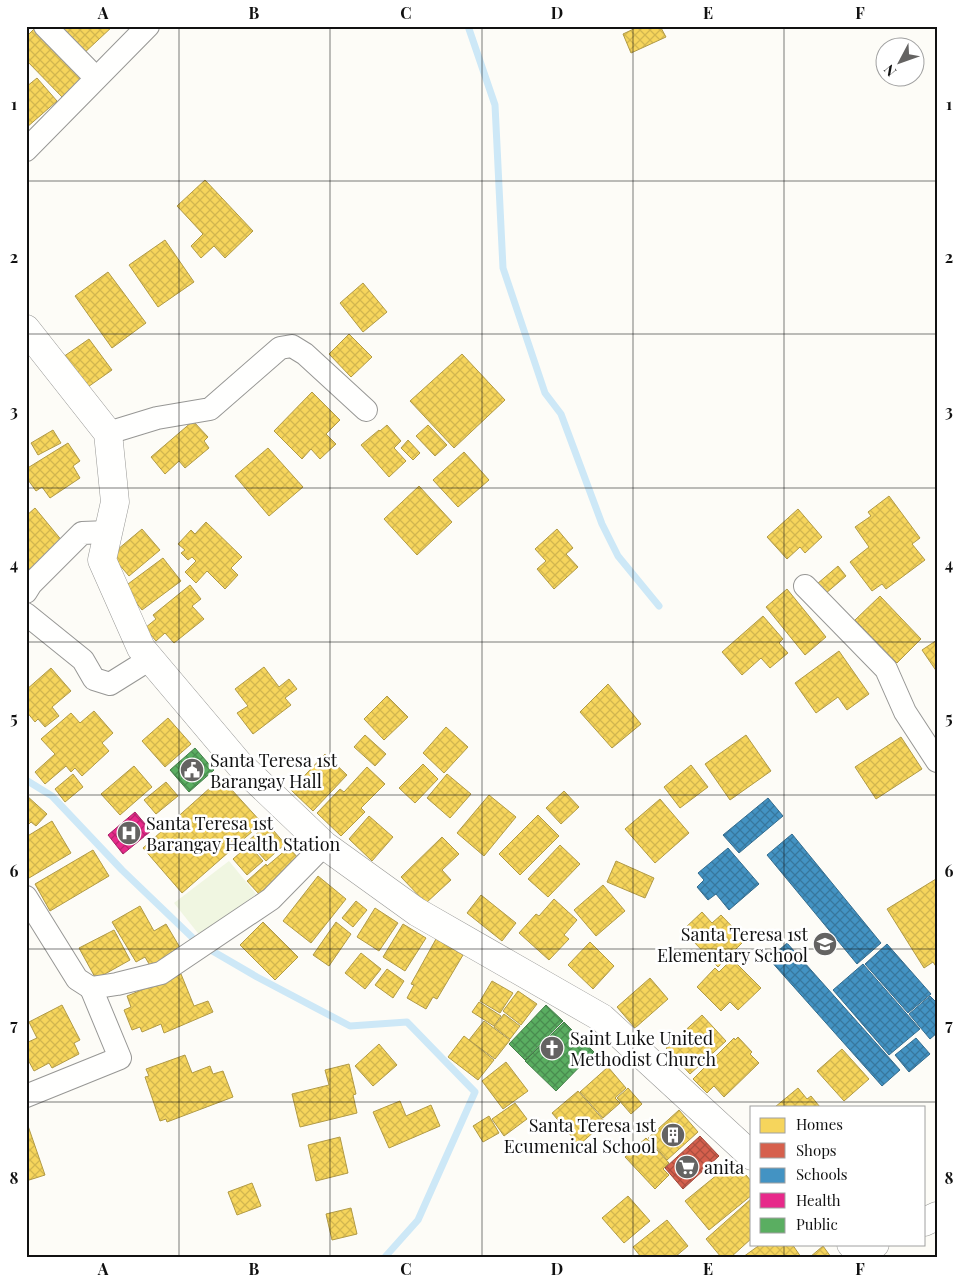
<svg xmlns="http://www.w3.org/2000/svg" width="963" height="1283" viewBox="0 0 963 1283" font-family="'Playfair Display',serif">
  <defs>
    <pattern id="homes-cross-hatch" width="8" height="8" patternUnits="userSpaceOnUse" patternTransform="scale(1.25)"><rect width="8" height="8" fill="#f6d55c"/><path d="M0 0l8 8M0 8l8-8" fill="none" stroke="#d2b64f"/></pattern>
    <pattern id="shops-cross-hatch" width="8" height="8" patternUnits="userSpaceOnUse" patternTransform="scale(1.25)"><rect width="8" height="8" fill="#d6604d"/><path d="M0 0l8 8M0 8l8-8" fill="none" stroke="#ac4e3f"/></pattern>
    <pattern id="schools-cross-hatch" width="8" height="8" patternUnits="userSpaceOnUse" patternTransform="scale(1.25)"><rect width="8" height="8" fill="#4393c3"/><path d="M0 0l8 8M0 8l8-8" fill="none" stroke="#37779d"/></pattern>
    <pattern id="health-cross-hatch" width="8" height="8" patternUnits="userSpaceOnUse" patternTransform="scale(1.25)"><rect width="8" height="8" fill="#e7298a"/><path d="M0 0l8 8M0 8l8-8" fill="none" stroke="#ba226f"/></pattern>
    <pattern id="public-cross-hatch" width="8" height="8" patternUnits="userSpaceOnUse" patternTransform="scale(1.25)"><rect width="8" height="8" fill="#5aae61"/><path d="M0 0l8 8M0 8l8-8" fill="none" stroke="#498c4f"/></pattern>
  </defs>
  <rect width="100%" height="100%" fill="#fdfcf7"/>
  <path fill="#f0f6e1" d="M 229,861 L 256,894 L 201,937 L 174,903 Z"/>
  <g fill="url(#homes-cross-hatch)" stroke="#b19a46">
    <path d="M 55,26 L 113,26 L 82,55 Z"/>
    <path d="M 640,26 L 660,26 L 666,37 L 631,53 L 623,34 Z"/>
    <path d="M 36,27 L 85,77 L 63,98 L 26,60 L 26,37 Z"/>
    <path d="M 37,78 L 57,101 L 26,128 L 26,87 Z"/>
    <path d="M 205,180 L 253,231 L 225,258 L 214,246 L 201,258 L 191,246 L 203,234 L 177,206 Z"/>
    <path d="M 165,240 L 194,282 L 158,307 L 129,265 Z"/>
    <path d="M 108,272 L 146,323 L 112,348 L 75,296 Z"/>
    <path d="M 363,283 L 387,312 L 363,332 L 340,303 Z"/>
    <path d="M 349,334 L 372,357 L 351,377 L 329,354 Z"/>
    <path d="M 89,339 L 112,370 L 85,389 L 63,357 Z"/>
    <path d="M 462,354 L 505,400 L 454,448 L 410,401 Z"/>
    <path d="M 312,392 L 340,420 L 326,434 L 336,444 L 320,459 L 311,449 L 302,459 L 274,431 Z"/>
    <path d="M 193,421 L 208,437 L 204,441 L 209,448 L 185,468 L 179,461 L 165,474 L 151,457 Z"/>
    <path d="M 387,425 L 401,441 L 394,448 L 406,461 L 389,477 L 361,445 L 379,430 L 380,431 Z"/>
    <path d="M 428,425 L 447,445 L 435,456 L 416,436 Z"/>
    <path d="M 53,430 L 61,443 L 38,455 L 31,443 Z"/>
    <path d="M 408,440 L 420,453 L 413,460 L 401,448 Z"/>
    <path d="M 68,443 L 80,461 L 73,466 L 80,478 L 50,498 L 42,487 L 36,491 L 26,477 L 26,469 Z"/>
    <path d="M 268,448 L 303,487 L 269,516 L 235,476 Z"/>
    <path d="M 464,452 L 489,480 L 458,507 L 433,480 Z"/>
    <path d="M 419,486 L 452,522 L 417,555 L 384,519 Z"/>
    <path d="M 889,496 L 920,538 L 912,544 L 925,560 L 886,589 L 882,584 L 872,591 L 850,562 L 869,547 L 855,527 L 871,516 L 868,512 Z"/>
    <path d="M 35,508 L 63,542 L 26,572 L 26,516 Z"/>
    <path d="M 798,509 L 822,537 L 805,553 L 800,547 L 787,559 L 767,537 Z"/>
    <path d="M 206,522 L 242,557 L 231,568 L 238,575 L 225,589 L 207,571 L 196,583 L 185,572 L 196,561 L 192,557 L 188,560 L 181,553 L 185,550 L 178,544 L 191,530 L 195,534 Z"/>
    <path d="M 142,529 L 160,550 L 129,576 L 111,555 Z"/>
    <path d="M 557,529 L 573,548 L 566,554 L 578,567 L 554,589 L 537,569 L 546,561 L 535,549 Z"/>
    <path d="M 163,558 L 181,581 L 142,610 L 124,587 Z"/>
    <path d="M 838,566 L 846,576 L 825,594 L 817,584 Z"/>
    <path d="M 190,585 L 201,599 L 192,606 L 204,619 L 174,643 L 165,633 L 156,641 L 145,628 L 156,619 L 153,615 Z"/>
    <path d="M 787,589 L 826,637 L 805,655 L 766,607 Z"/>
    <path d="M 880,596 L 921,639 L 897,663 L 855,620 Z"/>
    <path d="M 763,616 L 783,639 L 779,643 L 788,653 L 770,668 L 761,658 L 742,675 L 722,652 Z"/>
    <path d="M 937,640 L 937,672 L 922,650 Z"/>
    <path d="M 839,651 L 869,694 L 847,710 L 838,697 L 816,713 L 795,683 Z"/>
    <path d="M 264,667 L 279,687 L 289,679 L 297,689 L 285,698 L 291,705 L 253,734 L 237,713 L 248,706 L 235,689 Z"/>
    <path d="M 51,668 L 71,691 L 52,707 L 59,716 L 45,727 L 38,719 L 35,722 L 26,711 L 26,690 Z"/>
    <path d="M 608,684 L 641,724 L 612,748 L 580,712 Z"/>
    <path d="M 387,696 L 408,717 L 384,740 L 364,719 Z"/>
    <path d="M 94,711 L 113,733 L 102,743 L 109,751 L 82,776 L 75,768 L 71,772 L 66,766 L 45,784 L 35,772 L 55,754 L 41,739 L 71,713 L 80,723 Z"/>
    <path d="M 168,718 L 191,744 L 165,767 L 142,741 Z"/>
    <path d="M 446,727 L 468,747 L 444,773 L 423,753 Z"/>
    <path d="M 365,735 L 386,754 L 375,766 L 354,747 Z"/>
    <path d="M 746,735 L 771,771 L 730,800 L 705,764 Z"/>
    <path d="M 901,737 L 922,769 L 876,799 L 855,767 Z"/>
    <path d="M 325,754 L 347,775 L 313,811 L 291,790 Z"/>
    <path d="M 423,764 L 438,779 L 415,803 L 399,788 Z"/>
    <path d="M 691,765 L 708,787 L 680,808 L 664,787 Z"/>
    <path d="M 134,766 L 152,787 L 120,815 L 101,794 Z"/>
    <path d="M 367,767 L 385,784 L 361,808 L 365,812 L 341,836 L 317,813 L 340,789 L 344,792 Z"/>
    <path d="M 73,774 L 83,787 L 65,802 L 55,789 Z"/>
    <path d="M 447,774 L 471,794 L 450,818 L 427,798 Z"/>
    <path d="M 221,778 L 262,823 L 182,893 L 143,848 Z"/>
    <path d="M 166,782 L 178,796 L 156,814 L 144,800 Z"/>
    <path d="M 564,791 L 579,807 L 561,824 L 546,808 Z"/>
    <path d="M 26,795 L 47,814 L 36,826 L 31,822 L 26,827 Z"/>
    <path d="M 489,795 L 516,817 L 484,856 L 457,833 Z"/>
    <path d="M 660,799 L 689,833 L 655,863 L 625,829 Z"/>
    <path d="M 538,815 L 559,836 L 520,875 L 499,854 Z"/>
    <path d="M 369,816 L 393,837 L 372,861 L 349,839 Z"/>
    <path d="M 52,821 L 71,853 L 29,878 L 26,873 L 26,837 Z"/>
    <path d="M 268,824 L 285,844 L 266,861 L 248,841 Z"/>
    <path d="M 442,837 L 459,854 L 442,870 L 451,880 L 426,903 L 401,877 Z"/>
    <path d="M 249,845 L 263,861 L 247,875 L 233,859 Z"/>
    <path d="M 560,845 L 580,864 L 548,897 L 528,879 Z"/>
    <path d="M 287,849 L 289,852 L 291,850 L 299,859 L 259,894 L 247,881 L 266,864 L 267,866 Z"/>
    <path d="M 93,850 L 109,876 L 50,911 L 35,884 Z"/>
    <path d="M 616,861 L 654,878 L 645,898 L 607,882 Z"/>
    <path d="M 318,876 L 346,899 L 311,943 L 283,921 Z"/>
    <path d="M 936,879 L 937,968 L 933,962 L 924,968 L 887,909 Z"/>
    <path d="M 603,885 L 625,911 L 596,936 L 574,910 Z"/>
    <path d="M 481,895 L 516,923 L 502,941 L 467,913 Z"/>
    <path d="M 554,899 L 577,920 L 564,935 L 569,939 L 549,960 L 519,933 L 536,914 L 539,916 Z"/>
    <path d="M 356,901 L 367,910 L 353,927 L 342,918 Z"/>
    <path d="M 140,906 L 154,931 L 166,924 L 182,951 L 152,969 L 145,957 L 136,962 L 112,922 Z"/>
    <path d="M 375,908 L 398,923 L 379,951 L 357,937 Z"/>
    <path d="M 702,912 L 712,923 L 721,915 L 745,940 L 718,967 L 693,941 L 695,940 L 684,929 Z"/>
    <path d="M 263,922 L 298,957 L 275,980 L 240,945 Z"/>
    <path d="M 336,922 L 351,934 L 329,966 L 313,955 Z"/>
    <path d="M 403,924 L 426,938 L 405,971 L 383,957 Z"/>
    <path d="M 114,930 L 130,960 L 96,979 L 79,948 Z"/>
    <path d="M 436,939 L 463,955 L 437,999 L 433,997 L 426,1009 L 407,998 L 414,985 L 411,984 Z"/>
    <path d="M 590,942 L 614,966 L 593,989 L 568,965 Z"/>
    <path d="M 361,953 L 381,969 L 365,989 L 345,973 Z"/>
    <path d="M 732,959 L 761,988 L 738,1010 L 730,1002 L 721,1011 L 697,987 L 715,968 L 719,972 Z"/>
    <path d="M 387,969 L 404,981 L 393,998 L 375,985 Z"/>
    <path d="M 181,974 L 194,1006 L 208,1001 L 213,1012 L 164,1033 L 161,1024 L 142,1032 L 140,1027 L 132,1030 L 124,1010 L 131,1007 L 127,996 Z"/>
    <path d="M 650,978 L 668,999 L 635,1028 L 617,1007 Z"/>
    <path d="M 492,981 L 513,993 L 500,1013 L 480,1001 Z"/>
    <path d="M 518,991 L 537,1004 L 521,1025 L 503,1011 Z"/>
    <path d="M 479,1002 L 501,1016 L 494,1026 L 472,1012 Z"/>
    <path d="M 62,1005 L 80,1040 L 74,1043 L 79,1054 L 52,1068 L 49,1063 L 34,1071 L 26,1056 L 26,1043 L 37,1038 L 29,1022 Z"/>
    <path d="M 504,1014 L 520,1026 L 510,1039 L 494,1027 Z"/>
    <path d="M 702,1015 L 726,1041 L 690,1074 L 666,1048 Z"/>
    <path d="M 484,1021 L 510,1040 L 495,1059 L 469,1040 Z"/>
    <path d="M 464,1036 L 494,1060 L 478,1080 L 448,1057 Z"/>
    <path d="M 738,1037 L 752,1052 L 750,1054 L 759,1063 L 724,1097 L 714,1086 L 707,1093 L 693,1079 L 734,1038 L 735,1040 Z"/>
    <path d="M 379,1044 L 397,1065 L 373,1086 L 355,1066 Z"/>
    <path d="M 842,1049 L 869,1079 L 844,1101 L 817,1071 Z"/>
    <path d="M 185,1055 L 192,1073 L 210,1066 L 213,1074 L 223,1071 L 233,1097 L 167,1122 L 166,1119 L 160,1121 L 145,1077 L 149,1076 L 146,1069 Z"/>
    <path d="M 506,1062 L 528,1091 L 503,1109 L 482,1081 Z"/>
    <path d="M 349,1064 L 356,1094 L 353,1095 L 357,1113 L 300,1127 L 292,1094 L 329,1085 L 325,1070 Z"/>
    <path d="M 608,1067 L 626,1088 L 615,1098 L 620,1103 L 603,1118 L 580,1092 Z"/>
    <path d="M 628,1088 L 642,1104 L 631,1114 L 617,1098 Z"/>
    <path d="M 798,1088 L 807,1099 L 811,1096 L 820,1107 L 775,1107 Z"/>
    <path d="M 578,1091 L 605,1122 L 579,1145 L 552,1113 Z"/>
    <path d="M 400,1101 L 406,1116 L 431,1105 L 440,1126 L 389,1148 L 373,1112 Z"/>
    <path d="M 515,1103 L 527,1119 L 504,1136 L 492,1119 Z"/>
    <path d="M 679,1110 L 698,1132 L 667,1160 L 648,1138 Z"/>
    <path d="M 489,1116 L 499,1133 L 483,1142 L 473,1126 Z"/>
    <path d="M 26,1120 L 45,1175 L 26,1181 Z"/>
    <path d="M 340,1137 L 348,1173 L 316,1181 L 308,1145 Z"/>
    <path d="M 646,1138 L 669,1163 L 663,1169 L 669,1175 L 655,1189 L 625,1157 Z"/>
    <path d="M 734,1161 L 752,1182 L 752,1195 L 709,1230 L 685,1201 Z"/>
    <path d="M 252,1183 L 261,1206 L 237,1215 L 228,1192 Z"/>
    <path d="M 628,1196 L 650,1221 L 624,1243 L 602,1218 Z"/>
    <path d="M 752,1198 L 752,1238 L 731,1257 L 721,1257 L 706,1239 Z"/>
    <path d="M 351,1208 L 357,1234 L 332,1240 L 326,1214 Z"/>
    <path d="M 667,1220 L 688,1246 L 675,1257 L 641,1257 L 633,1247 Z"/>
    <path d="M 761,1244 L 792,1244 L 801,1257 L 743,1257 Z"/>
    <path d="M 823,1246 L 831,1257 L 810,1257 Z"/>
  </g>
  <path fill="url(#shops-cross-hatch)" stroke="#9b483b" d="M 700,1136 L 719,1156 L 683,1189 L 665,1168 Z"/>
  <g fill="url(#schools-cross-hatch)" stroke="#346c8e">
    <path d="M 768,798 L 783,816 L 739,853 L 723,835 Z"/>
    <path d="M 792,834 L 881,943 L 857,964 L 767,855 Z"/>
    <path d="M 728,848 L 759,884 L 729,910 L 716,894 L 708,900 L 697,887 L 704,880 L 698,873 Z"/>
    <path d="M 787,943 L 900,1070 L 882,1086 L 769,959 Z"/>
    <path d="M 887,944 L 931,994 L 908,1013 L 865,964 Z"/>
    <path d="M 863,964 L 920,1029 L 889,1055 L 833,990 Z"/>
    <path d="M 930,996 L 937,1003 L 937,1033 L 930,1039 L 909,1014 Z"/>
    <path d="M 916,1038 L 930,1054 L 909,1072 L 895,1055 Z"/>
  </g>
  <path fill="url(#health-cross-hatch)" stroke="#a72266" d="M 135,812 L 151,831 L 123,854 L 108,835 Z"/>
  <g fill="url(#public-cross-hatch)" stroke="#447f49">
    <path d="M 195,748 L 214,770 L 189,792 L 170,770 Z"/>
    <path d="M 546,1005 L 563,1021 L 525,1060 L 509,1044 Z"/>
    <path d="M 564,1022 L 594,1052 L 556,1091 L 525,1061 Z"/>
  </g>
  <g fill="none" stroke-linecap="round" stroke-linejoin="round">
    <g stroke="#cde8f7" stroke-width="7">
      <path d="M 468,26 L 495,105 L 503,268 L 545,393 L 561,414 L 602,524 L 618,556 L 659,606"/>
      <path d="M 26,780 L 52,796 L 122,870 L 197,942 L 257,977 L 350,1026 L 407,1022 L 475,1092 L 418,1220 L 385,1257"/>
    </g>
    <g stroke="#979795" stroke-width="24">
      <g id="minor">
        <path d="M 45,26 L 96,78"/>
        <path d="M 26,150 L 148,26"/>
        <path d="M 108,433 L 157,418 L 210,409 L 280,348 L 292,346 L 305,354 L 366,410"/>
        <path d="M 805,586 L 886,669 L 905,712 L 937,761"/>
        <path d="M 26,592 L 31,584 L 82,533 L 108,532"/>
        <path d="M 26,614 L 83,660 L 94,679 L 110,684 L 150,659"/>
        <path d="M 26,897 L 77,979 L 91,988"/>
        <path d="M 26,1096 L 120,1058 L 91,988 L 117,984 L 161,973 L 271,899 L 324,845"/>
      </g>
    </g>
    <g stroke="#979795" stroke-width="29">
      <g id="tertiary">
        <path d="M 26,329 L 108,433 L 115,502 L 102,560 L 141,648 L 239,764 L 324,845 L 417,912 L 602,1018 L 752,1156"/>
        <path d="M 924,1222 L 937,1216"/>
        <path d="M 851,1244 L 860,1252 L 875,1244"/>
      </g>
    </g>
    <use href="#minor" stroke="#fffffe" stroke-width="22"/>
    <use href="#tertiary" stroke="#fffffe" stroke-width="28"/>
  </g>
  <path fill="none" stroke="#111" stroke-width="1" stroke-opacity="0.55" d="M 179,26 L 179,1257M 330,26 L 330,1257M 482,26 L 482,1257M 633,26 L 633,1257M 784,26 L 784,1107M 26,181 L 937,181M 26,334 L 937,334M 26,488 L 937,488M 26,642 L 937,642M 26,795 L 937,795M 26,949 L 937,949M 26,1102 L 937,1102M 784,1244 L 784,1257"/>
  <defs>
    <g id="civic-disc" transform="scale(1.25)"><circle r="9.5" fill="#646362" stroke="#fff"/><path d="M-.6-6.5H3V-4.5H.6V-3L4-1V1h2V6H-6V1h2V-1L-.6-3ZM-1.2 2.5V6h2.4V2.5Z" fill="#fff"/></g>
    <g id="hospital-disc" transform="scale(1.25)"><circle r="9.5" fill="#646362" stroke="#fff"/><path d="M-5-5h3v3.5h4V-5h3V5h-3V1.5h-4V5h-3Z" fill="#fff"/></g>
    <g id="school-disc" transform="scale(1.25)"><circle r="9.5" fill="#646362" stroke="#fff"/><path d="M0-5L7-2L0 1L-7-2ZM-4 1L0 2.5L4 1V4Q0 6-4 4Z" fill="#fff"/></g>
    <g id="church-disc" transform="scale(1.25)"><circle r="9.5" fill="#646362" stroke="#fff"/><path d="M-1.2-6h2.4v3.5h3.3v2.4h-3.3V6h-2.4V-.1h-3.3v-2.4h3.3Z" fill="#fff"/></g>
    <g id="building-disc" transform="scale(1.25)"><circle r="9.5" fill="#646362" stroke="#fff"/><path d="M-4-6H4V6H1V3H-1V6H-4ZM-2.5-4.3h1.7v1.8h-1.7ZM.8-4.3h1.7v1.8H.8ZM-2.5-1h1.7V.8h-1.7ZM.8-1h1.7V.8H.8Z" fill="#fff"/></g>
    <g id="supermarket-disc" transform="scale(1.25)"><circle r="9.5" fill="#646362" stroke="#fff"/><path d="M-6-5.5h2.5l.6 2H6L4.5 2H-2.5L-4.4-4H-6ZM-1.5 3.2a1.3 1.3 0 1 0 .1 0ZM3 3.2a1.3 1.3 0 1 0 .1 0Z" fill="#fff"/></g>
  </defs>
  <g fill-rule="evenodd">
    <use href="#civic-disc" x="192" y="770"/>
    <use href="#hospital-disc" x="129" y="833"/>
    <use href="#school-disc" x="825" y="944"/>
    <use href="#church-disc" x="552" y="1048"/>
    <use href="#building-disc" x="673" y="1135"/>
    <use href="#supermarket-disc" x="687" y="1167"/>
  </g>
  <g text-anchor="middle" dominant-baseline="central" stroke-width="5" stroke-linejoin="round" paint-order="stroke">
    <g font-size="18" fill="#111" stroke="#fff" text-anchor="start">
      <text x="210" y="760">Santa Teresa 1st<tspan x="210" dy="21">Barangay Hall</tspan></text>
      <text x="146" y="823">Santa Teresa 1st<tspan x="146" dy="21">Barangay Health Station</tspan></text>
      <text x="808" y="934" text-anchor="end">Santa Teresa 1st<tspan x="808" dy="21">Elementary School</tspan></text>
      <text x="570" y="1038">Saint Luke United<tspan x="570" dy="21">Methodist Church</tspan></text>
      <text x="656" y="1125" text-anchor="end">Santa Teresa 1st<tspan x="656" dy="21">Ecumenical School</tspan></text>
      <text x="704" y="1167">anita</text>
    </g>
  </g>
  <rect width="963" height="1283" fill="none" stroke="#ffffff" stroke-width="55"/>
  <rect x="750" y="1106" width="175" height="140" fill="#ffffff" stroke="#a0a0a0"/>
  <rect x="760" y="1118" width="25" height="15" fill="#f6d55c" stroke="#a0a0a0"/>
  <text x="796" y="1130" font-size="15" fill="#111111">Homes</text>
  <rect x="760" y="1143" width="25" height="15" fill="#d6604d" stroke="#a0a0a0"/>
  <text x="796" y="1156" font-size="15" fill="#111111">Shops</text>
  <rect x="760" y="1168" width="25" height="15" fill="#4393c3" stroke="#a0a0a0"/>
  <text x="796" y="1180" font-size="15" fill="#111111">Schools</text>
  <rect x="760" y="1193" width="25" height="15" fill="#e7298a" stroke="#a0a0a0"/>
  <text x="796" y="1206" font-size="15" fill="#111111">Health</text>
  <rect x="760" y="1218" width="25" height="15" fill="#5aae61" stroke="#a0a0a0"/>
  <text x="796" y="1230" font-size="15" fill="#111111">Public</text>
  <g transform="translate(900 62) rotate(229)"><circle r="24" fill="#ffffff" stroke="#a0a0a0"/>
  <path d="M0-4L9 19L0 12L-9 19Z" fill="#646362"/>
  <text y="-8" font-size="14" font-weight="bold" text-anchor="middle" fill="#111111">N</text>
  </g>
  <rect x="28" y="28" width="908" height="1228" fill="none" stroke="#111" stroke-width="2"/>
  <g font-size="16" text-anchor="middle" font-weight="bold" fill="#111">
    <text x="103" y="19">A</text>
    <text x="254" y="19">B</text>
    <text x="406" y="19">C</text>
    <text x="557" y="19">D</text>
    <text x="708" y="19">E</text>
    <text x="860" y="19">F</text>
    <text x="14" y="110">1</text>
    <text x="949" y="110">1</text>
    <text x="14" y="263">2</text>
    <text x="949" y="263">2</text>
    <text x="14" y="417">3</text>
    <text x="949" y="417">3</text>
    <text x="14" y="570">4</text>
    <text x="949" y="570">4</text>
    <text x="14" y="724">5</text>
    <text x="949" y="724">5</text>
    <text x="14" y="877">6</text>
    <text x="949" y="877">6</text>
    <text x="14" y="1031">7</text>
    <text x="949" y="1031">7</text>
    <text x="14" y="1184">8</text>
    <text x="949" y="1184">8</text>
    <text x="103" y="1275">A</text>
    <text x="254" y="1275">B</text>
    <text x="406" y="1275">C</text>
    <text x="557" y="1275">D</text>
    <text x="708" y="1275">E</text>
    <text x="860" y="1275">F</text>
  </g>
</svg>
